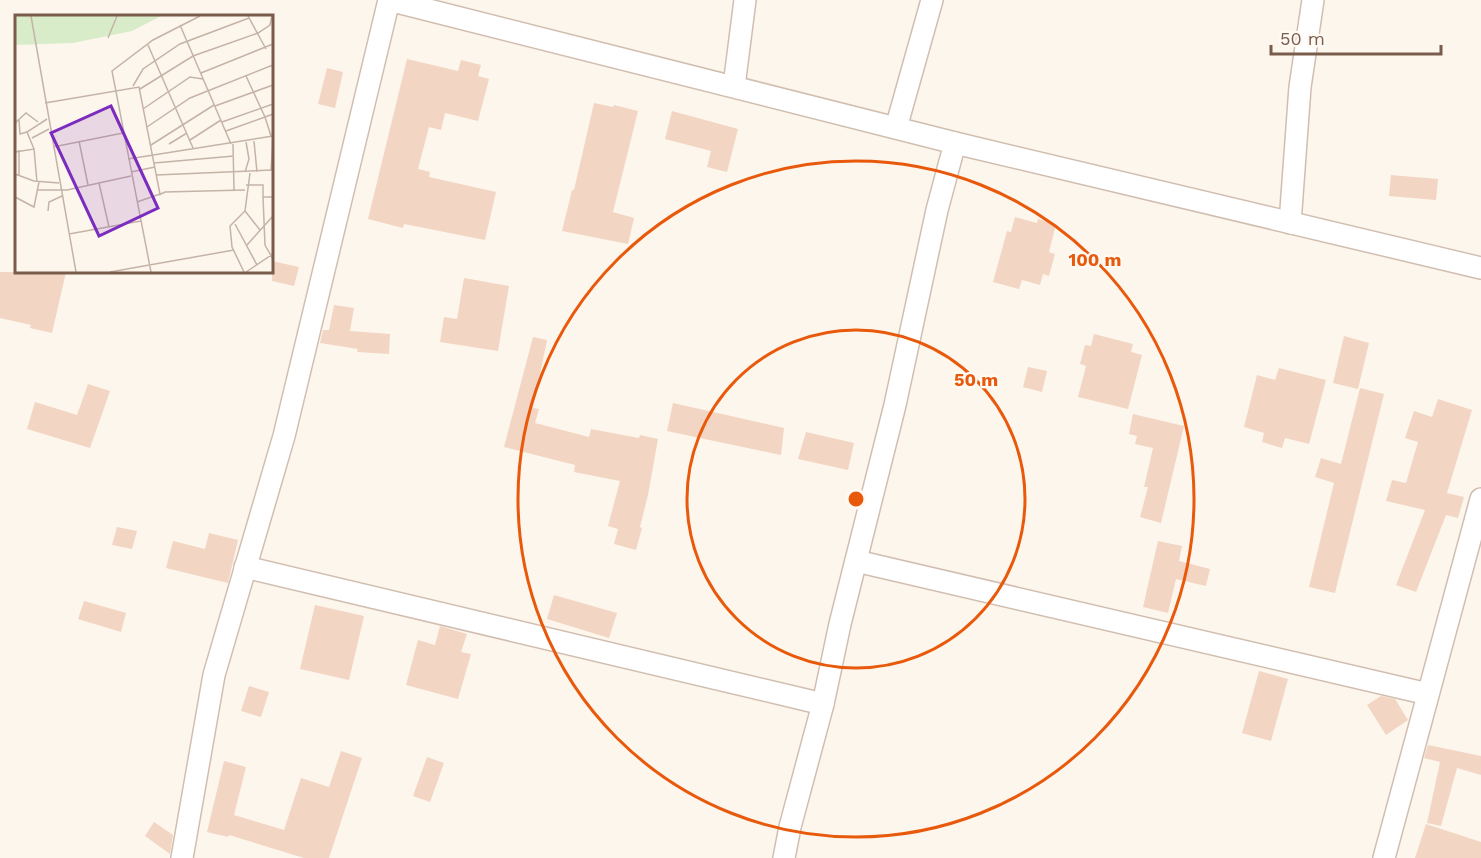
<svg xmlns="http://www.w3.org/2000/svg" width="1481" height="858" viewBox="0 0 1481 858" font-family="'Work Sans',sans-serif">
  <rect width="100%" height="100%" fill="#fdf6ec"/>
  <g fill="#f3d5c3">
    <path d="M 407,59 L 458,71 L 461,60 L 481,65 L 478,76 L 489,79 L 478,121 L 445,113 L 441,130 L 429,127 L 418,169 L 430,172 L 429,177 L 496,192 L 485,240 L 404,224 L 403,228 L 368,219 Z"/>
    <path d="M 327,68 L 343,72 L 335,108 L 318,104 Z"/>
    <path d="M 594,103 L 613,107 L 614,105 L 638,111 L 613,212 L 634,218 L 628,244 L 562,231 L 572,190 L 574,190 Z"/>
    <path d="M 672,111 L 738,129 L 727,172 L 707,167 L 711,151 L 665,139 Z"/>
    <path d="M 1391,175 L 1438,179 L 1436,200 L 1389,196 Z"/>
    <path d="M 1015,217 L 1037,223 L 1038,219 L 1056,224 L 1049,252 L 1055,254 L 1049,276 L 1043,274 L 1040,285 L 1022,280 L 1019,289 L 993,282 L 1007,231 L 1011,232 Z"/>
    <path d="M 272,261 L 299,267 L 294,286 L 272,281 Z"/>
    <path d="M 0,272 L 66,272 L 52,333 L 30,328 L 31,325 L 0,318 Z"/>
    <path d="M 464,278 L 509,286 L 498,351 L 440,342 L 444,317 L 457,319 Z"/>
    <path d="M 334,305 L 354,308 L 350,331 L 390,334 L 389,354 L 357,352 L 358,349 L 320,343 L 323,330 L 329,330 Z"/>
    <path d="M 1094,334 L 1133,344 L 1131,352 L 1142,355 L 1128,409 L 1078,397 L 1086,366 L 1080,364 L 1085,345 L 1091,346 Z"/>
    <path d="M 1344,336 L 1369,343 L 1358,389 L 1333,383 Z"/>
    <path d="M 533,337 L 547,340 L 533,408 L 539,409 L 535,423 L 589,437 L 591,429 L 639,438 L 640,435 L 658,439 L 648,495 L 640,527 L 642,528 L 636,550 L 614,544 L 618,529 L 608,526 L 620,481 L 574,472 L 575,465 L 504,447 Z"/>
    <path d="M 1028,367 L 1047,371 L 1042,392 L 1023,387 Z"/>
    <path d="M 1279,368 L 1326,380 L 1309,444 L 1285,438 L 1282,448 L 1262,442 L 1264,433 L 1244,427 L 1257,375 L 1275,380 Z"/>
    <path d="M 88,384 L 110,391 L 90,448 L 27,429 L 35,402 L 77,415 Z"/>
    <path d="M 1360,388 L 1384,394 L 1335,593 L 1309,587 L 1334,483 L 1315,477 L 1321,458 L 1341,464 Z"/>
    <path d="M 1438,399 L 1472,410 L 1447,493 L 1464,497 L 1458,518 L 1446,515 L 1416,592 L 1396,585 L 1425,510 L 1386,501 L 1392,480 L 1406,483 L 1418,442 L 1405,438 L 1414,411 L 1432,417 Z"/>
    <path d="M 673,403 L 784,428 L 781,455 L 667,431 Z"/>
    <path d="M 1133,414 L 1184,426 L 1161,523 L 1140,517 L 1148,487 L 1144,487 L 1153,448 L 1135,444 L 1137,436 L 1129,434 Z"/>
    <path d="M 806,432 L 854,443 L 848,470 L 798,459 Z"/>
    <path d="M 117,527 L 137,531 L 132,549 L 112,545 Z"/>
    <path d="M 209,533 L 238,540 L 228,583 L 166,568 L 173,541 L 205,549 Z"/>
    <path d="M 1158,541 L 1182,546 L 1179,561 L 1210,569 L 1206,586 L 1176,579 L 1168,613 L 1143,607 Z"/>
    <path d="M 554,595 L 617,613 L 609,638 L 547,619 Z"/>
    <path d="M 84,601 L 126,613 L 121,632 L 78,619 Z"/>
    <path d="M 315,605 L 364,616 L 349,680 L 300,669 Z"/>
    <path d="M 440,626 L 467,634 L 461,652 L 471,654 L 458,699 L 406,685 L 418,640 L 435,645 Z"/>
    <path d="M 1259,671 L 1288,679 L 1271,741 L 1242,733 Z"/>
    <path d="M 249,686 L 269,692 L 261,717 L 241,711 Z"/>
    <path d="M 1381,696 L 1395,699 L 1408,720 L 1386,735 L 1367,705 Z"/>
    <path d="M 1428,745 L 1481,756 L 1481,775 L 1457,768 L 1441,826 L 1427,823 L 1440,762 L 1424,758 Z"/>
    <path d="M 341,751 L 362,758 L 329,858 L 304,858 L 229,835 L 228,837 L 207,832 L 224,761 L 246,767 L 234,815 L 284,830 L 301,778 L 329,787 Z"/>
    <path d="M 427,757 L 444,763 L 430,802 L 413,796 Z"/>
    <path d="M 154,822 L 173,835 L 170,854 L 145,836 Z"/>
    <path d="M 1426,824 L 1481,842 L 1481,858 L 1415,858 Z"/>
  </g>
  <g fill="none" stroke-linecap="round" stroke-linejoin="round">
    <g stroke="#d1beb0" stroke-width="24">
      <g id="minor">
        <path d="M 389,0 L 955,143 L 1481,268"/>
        <path d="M 734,86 L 745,0"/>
        <path d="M 896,128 L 932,0"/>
        <path d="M 1290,223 L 1300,87 L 1313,0"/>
        <path d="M 856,561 L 1428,694"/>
        <path d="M 245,567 L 823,704"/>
        <path d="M 182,858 L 214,675 L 284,436 L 389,0"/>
        <path d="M 784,858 L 790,827 L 823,704 L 840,624 L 895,405 L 937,210 L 955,143"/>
        <path d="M 1384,858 L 1481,499"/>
      </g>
    </g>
    <use href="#minor" stroke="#fff" stroke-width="21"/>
  </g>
  <g fill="none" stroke="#e8590c" stroke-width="3">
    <circle cx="856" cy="499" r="169"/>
    <circle cx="856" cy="499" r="338"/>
  </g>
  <g transform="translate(15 15)">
    <rect width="258" height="258" fill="#fdf6ec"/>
    <path d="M 0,1 L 146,1 L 117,16 L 58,28 L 0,30 Z" fill="#d8ecc9"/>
    <path fill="none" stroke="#c5b3a7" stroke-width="1.5" d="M 16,1 L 61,257M 233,1 L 251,34M 165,10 L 216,129M 93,23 L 102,1M 133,30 L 178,133M 186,58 L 258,29M 118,71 L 128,54 L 165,29 L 234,3M 125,74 L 178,41 L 243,18 L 255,10 L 257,1M 30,88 L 124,72 L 145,179 L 122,187M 200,91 L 258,70M 128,94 L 175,62 L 188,64M 4,105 L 5,119 L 12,117M 207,107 L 258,89M 0,108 L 11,98 L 23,107M 132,112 L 175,83 L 258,50M 211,116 L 250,102 L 231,61M 256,121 L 250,102 L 258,99M 17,123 L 34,114M 175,125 L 206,105M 64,126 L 73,170M 239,126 L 242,157M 154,129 L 172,118M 218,129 L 219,175M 136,130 L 199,90M 38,132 L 108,118M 19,134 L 12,117 L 32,104M 0,137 L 19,134 L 22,167M 113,144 L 258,121M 139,148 L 219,141M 256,156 L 258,125M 116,157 L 140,152M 230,157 L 234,144 L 231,127M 0,159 L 19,166 L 44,168M 4,160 L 4,135M 141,160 L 258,155M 84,168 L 94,212M 231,170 L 248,170 L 248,182 L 258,182M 23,175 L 52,175 L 116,161M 144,180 L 150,177 L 230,175M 0,182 L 19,192 L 24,167M 248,182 L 250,230 L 258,244M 33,196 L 34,187 L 47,181M 230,196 L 245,215M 220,209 L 242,250M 54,219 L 126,206M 232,230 L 258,201M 95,257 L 219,235M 136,257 L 97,56 L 138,25 L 185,1M 229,257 L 217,232 L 215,211 L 230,196 L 235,158M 231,257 L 258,239"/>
    <path fill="#7b2cbf" fill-opacity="0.15" stroke="#7b2cbf" stroke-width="3" d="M 96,91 L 143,193 L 84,221 L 36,118 Z"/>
    <rect width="258" height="258" fill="none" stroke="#7a5c4d" stroke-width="3"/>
  </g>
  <circle cx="856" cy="499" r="9" fill="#e8590c" stroke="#fffaf3" stroke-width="3"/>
  <g font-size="18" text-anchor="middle" font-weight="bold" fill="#e8590c" stroke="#fffaf3" stroke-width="4.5" stroke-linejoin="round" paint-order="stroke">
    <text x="1095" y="266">100 m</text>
    <text x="976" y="386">50 m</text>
  </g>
  <path d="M1271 45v9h170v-9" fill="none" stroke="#7a5c4d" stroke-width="3"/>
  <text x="1280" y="45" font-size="18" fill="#7a5c4d" stroke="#fffaf3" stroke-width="4.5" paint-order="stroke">50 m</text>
</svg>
